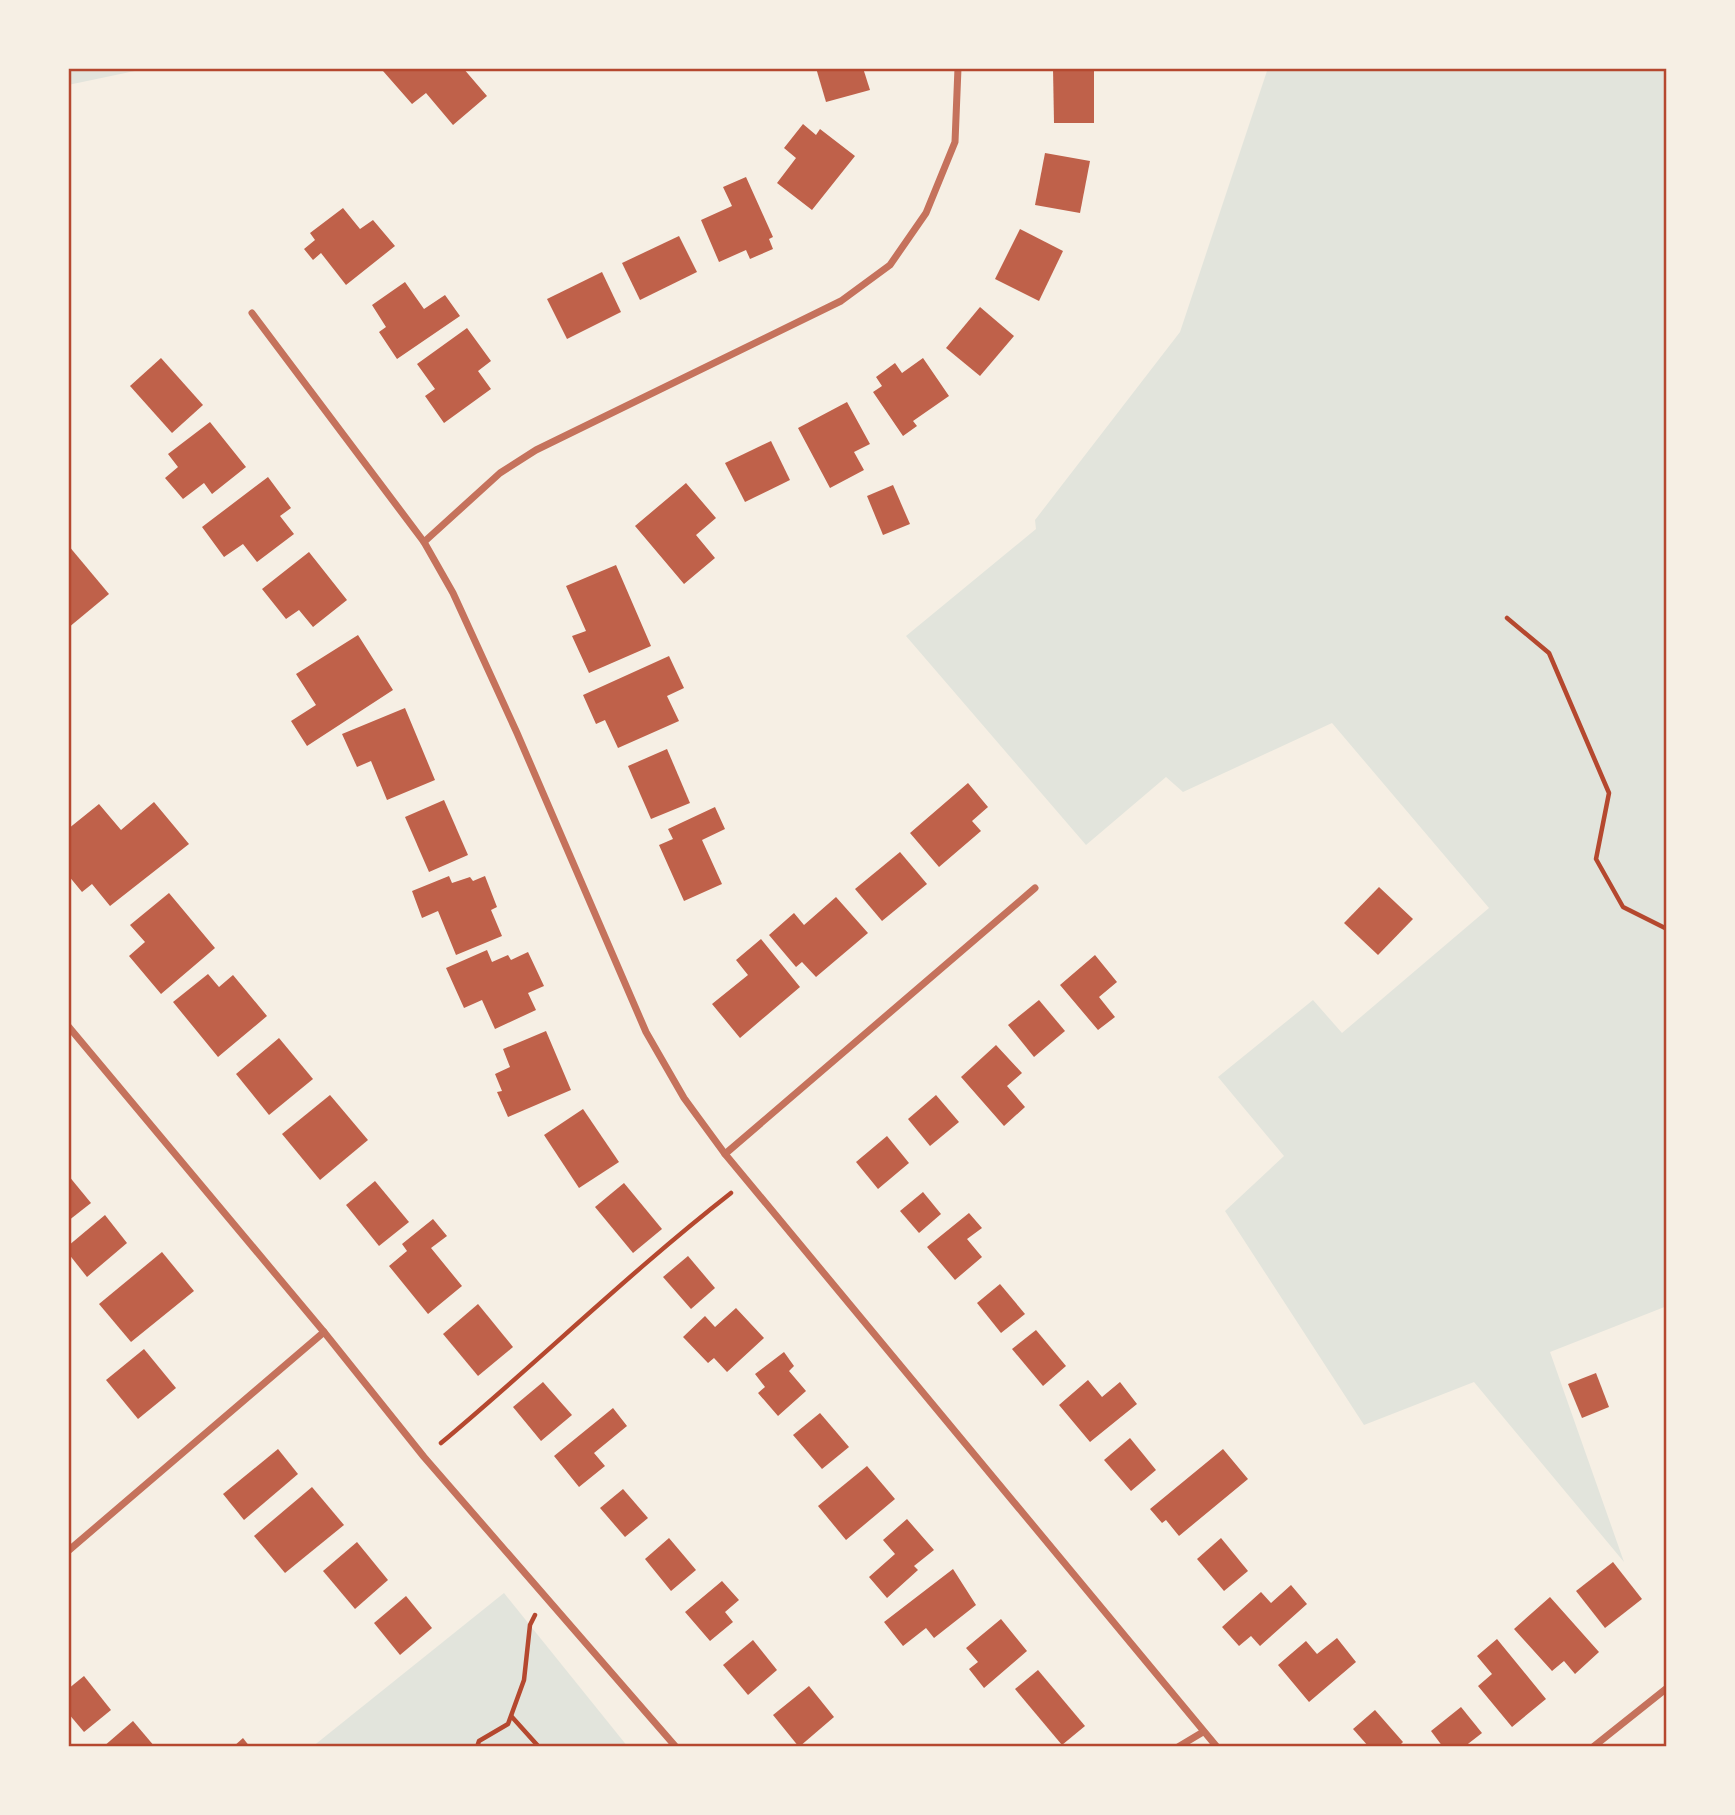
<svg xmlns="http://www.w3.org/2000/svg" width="1735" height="1815" viewBox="0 0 1735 1815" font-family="Mulish,sans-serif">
  <rect width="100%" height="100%" fill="#f6efe4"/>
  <g fill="#e2e4dc">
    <path d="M 68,68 L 149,68 L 68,85 Z"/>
    <path d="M 1268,68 L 1667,68 L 1667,1306 L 1550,1352 L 1624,1562 L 1474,1382 L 1364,1425 L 1225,1211 L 1284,1156 L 1218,1077 L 1313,1000 L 1342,1033 L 1489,908 L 1332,723 L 1183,792 L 1166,777 L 1086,845 L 906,636 L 1036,529 L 1035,520 L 1180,332 Z"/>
    <path d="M 504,1593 L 628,1747 L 312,1747 Z"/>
  </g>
  <g fill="#bf614a">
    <path d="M 387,68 L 463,68 L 487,96 L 453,125 L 426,93 L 412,104 L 383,71 Z"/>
    <path d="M 816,68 L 863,68 L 870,90 L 826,102 Z"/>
    <path d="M 1053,68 L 1094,68 L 1094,123 L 1054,123 Z"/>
    <path d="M 803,124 L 816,135 L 820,129 L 855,156 L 812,210 L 777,183 L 796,158 L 784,148 Z"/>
    <path d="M 1045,153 L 1090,161 L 1080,213 L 1035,205 Z"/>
    <path d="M 746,177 L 773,237 L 769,239 L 773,249 L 750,259 L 746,250 L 719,262 L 701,220 L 732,206 L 723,187 Z"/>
    <path d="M 343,208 L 360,229 L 373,220 L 395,246 L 346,285 L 321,253 L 313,260 L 304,249 L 315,240 L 310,233 Z"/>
    <path d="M 1020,229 L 1063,251 L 1039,301 L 995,279 Z"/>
    <path d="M 679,236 L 697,272 L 640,300 L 622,263 Z"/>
    <path d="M 602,272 L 621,312 L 567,339 L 547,299 Z"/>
    <path d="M 405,282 L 424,309 L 445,295 L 460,316 L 397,359 L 379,332 L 386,327 L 372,305 Z"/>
    <path d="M 980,307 L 1014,336 L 980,376 L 946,348 Z"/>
    <path d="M 467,328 L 491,361 L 478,371 L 491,389 L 444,423 L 425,396 L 435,389 L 417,364 Z"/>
    <path d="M 161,358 L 203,405 L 172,433 L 130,386 Z"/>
    <path d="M 923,358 L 949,396 L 913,421 L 917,426 L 903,436 L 873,392 L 882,386 L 876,377 L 895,363 L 902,373 Z"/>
    <path d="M 847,402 L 870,444 L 854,452 L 864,470 L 830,488 L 798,428 Z"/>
    <path d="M 210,422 L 246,467 L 212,494 L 204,483 L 183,499 L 165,478 L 178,467 L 168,454 Z"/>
    <path d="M 771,441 L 790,480 L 745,502 L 725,463 Z"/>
    <path d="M 268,477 L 291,508 L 280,516 L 294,534 L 257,562 L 243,544 L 224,557 L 202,527 Z"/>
    <path d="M 686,483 L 716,518 L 696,535 L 715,558 L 684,584 L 635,526 Z"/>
    <path d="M 893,485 L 910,524 L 883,535 L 867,496 Z"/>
    <path d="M 68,545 L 109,594 L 68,628 Z"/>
    <path d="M 309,552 L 347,600 L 313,627 L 299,610 L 286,619 L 262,589 Z"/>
    <path d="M 616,565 L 651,646 L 589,673 L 572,636 L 586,631 L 566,586 Z"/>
    <path d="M 358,635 L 393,690 L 307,746 L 291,721 L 316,705 L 296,674 Z"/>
    <path d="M 669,656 L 684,688 L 667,696 L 679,721 L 618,748 L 605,720 L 596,724 L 583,695 Z"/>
    <path d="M 405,708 L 435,780 L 387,800 L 371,761 L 357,767 L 342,734 Z"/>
    <path d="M 667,749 L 690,803 L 651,819 L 628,766 Z"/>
    <path d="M 968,783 L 988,807 L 972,821 L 981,831 L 939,867 L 910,833 Z"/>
    <path d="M 444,800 L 468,855 L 429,872 L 405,817 Z"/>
    <path d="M 154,802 L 189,844 L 110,906 L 92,884 L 82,892 L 68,875 L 68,829 L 99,804 L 121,830 Z"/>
    <path d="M 715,807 L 725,829 L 702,840 L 722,884 L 684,901 L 659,845 L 673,839 L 668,829 Z"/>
    <path d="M 900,852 L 927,884 L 882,921 L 855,889 Z"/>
    <path d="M 449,876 L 452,883 L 470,877 L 473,881 L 485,876 L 497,907 L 491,910 L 502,936 L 456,955 L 438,911 L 422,918 L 412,891 Z"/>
    <path d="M 1379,887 L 1413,919 L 1378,955 L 1344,923 Z"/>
    <path d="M 169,893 L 215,948 L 161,994 L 129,956 L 145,942 L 130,925 Z"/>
    <path d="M 836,897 L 868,933 L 816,977 L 802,962 L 796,967 L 769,935 L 794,913 L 804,925 Z"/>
    <path d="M 761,939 L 800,987 L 740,1038 L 712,1004 L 748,975 L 736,960 Z"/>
    <path d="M 487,950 L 492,962 L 508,955 L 511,960 L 528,952 L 544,986 L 528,993 L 536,1010 L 495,1029 L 482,1000 L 464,1008 L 446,968 Z"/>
    <path d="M 1095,955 L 1117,982 L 1099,997 L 1115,1017 L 1098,1030 L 1060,985 Z"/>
    <path d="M 208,974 L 219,987 L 233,975 L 267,1016 L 218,1057 L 173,1002 Z"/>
    <path d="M 1039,1000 L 1065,1031 L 1034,1057 L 1008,1025 Z"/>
    <path d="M 546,1031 L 571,1090 L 508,1117 L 497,1092 L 502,1091 L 495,1074 L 510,1067 L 503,1049 Z"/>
    <path d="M 279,1038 L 313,1079 L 269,1115 L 236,1074 Z"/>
    <path d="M 996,1045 L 1022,1073 L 1007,1086 L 1025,1107 L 1004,1126 L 961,1077 Z"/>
    <path d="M 330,1095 L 368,1140 L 320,1180 L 282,1134 Z"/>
    <path d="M 936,1095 L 959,1122 L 930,1146 L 908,1119 Z"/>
    <path d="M 583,1109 L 619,1162 L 579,1188 L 544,1135 Z"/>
    <path d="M 887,1136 L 909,1163 L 878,1189 L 856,1162 Z"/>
    <path d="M 68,1175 L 91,1203 L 68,1221 Z"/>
    <path d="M 375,1181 L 409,1222 L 379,1246 L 346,1205 Z"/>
    <path d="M 624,1183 L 662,1229 L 633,1253 L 595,1207 Z"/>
    <path d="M 923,1192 L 941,1214 L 919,1233 L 900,1211 Z"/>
    <path d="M 969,1213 L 982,1228 L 967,1239 L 982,1257 L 955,1280 L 927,1247 Z"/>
    <path d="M 105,1215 L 127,1243 L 87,1277 L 68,1253 L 68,1246 Z"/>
    <path d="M 433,1219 L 447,1236 L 431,1248 L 462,1286 L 428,1314 L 389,1266 L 407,1251 L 402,1244 Z"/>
    <path d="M 162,1252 L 194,1291 L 131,1342 L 99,1304 Z"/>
    <path d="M 688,1256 L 715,1288 L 691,1309 L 663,1277 Z"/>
    <path d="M 1000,1284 L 1025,1314 L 1001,1333 L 977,1303 Z"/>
    <path d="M 478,1304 L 513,1347 L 478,1376 L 443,1334 Z"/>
    <path d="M 736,1308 L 764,1338 L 727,1372 L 714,1358 L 708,1363 L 683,1337 L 705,1316 L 715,1327 Z"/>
    <path d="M 1036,1330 L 1066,1366 L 1043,1386 L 1012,1349 Z"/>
    <path d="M 144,1349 L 176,1388 L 138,1419 L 106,1380 Z"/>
    <path d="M 784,1352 L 794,1366 L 789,1371 L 806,1391 L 778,1416 L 758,1393 L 765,1387 L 755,1374 Z"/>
    <path d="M 1596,1373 L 1609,1407 L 1582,1418 L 1568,1384 Z"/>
    <path d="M 1088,1380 L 1102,1397 L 1120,1382 L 1137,1404 L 1090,1442 L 1059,1405 Z"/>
    <path d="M 543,1382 L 572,1415 L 541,1441 L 513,1407 Z"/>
    <path d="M 613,1408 L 627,1426 L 594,1453 L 605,1466 L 579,1487 L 554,1456 Z"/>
    <path d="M 820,1413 L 849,1447 L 822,1469 L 793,1435 Z"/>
    <path d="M 1130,1438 L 1156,1470 L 1131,1491 L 1104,1460 Z"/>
    <path d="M 278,1449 L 298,1474 L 244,1520 L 223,1494 Z"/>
    <path d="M 1223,1449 L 1248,1479 L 1179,1536 L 1166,1520 L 1162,1523 L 1150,1509 Z"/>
    <path d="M 867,1466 L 895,1499 L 846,1540 L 818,1506 Z"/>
    <path d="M 312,1487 L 344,1525 L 285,1573 L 254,1536 Z"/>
    <path d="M 623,1489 L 648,1518 L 625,1537 L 600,1508 Z"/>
    <path d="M 907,1519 L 934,1550 L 914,1566 L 918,1570 L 887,1598 L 869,1577 L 895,1554 L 883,1540 Z"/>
    <path d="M 669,1538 L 696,1570 L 671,1591 L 645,1559 Z"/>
    <path d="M 1221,1538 L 1248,1571 L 1224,1591 L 1197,1559 Z"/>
    <path d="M 357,1542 L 388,1580 L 355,1609 L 323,1571 Z"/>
    <path d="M 1613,1562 L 1642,1599 L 1605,1628 L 1576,1591 Z"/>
    <path d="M 953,1569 L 976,1605 L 934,1638 L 926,1628 L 903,1646 L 884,1622 Z"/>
    <path d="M 722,1581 L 739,1600 L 725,1612 L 733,1622 L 710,1641 L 685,1612 Z"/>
    <path d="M 1291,1585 L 1307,1604 L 1260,1646 L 1251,1636 L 1239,1646 L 1222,1627 L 1261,1592 L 1271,1603 Z"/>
    <path d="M 406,1596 L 432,1628 L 400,1655 L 374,1623 Z"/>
    <path d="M 1550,1597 L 1599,1652 L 1575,1674 L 1564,1661 L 1552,1671 L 1514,1629 Z"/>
    <path d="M 1001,1619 L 1027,1651 L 984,1688 L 969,1669 L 978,1662 L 966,1648 Z"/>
    <path d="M 1337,1638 L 1356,1662 L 1309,1702 L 1278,1665 L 1306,1641 L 1317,1654 Z"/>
    <path d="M 1497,1639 L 1546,1699 L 1512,1727 L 1478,1686 L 1492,1674 L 1477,1656 Z"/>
    <path d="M 753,1640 L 777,1670 L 748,1695 L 723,1665 Z"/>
    <path d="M 1038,1670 L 1085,1726 L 1062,1745 L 1015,1689 Z"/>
    <path d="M 84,1676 L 111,1710 L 84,1732 L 68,1713 L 68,1689 Z"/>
    <path d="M 809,1686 L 834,1717 L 799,1747 L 773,1715 Z"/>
    <path d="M 1461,1707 L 1482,1733 L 1464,1747 L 1443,1747 L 1431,1731 Z"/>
    <path d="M 1375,1710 L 1403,1742 L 1398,1747 L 1369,1747 L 1353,1729 Z"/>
    <path d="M 133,1721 L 155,1747 L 103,1747 Z"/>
    <path d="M 243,1738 L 250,1747 L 233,1747 Z"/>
  </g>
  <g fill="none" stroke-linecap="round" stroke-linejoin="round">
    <g stroke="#b5482f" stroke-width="4.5">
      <path d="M 1507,618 L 1549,653 L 1609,793 L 1596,859 L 1623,907 L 1667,929"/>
      <path d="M 441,1443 C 539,1361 630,1272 731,1193"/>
      <path d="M 512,1717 L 539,1747"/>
      <path d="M 477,1747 L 479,1741 L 508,1724 L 524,1680 L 530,1625 L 535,1615"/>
    </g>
    <g stroke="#c5725c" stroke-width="7">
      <path d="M 252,313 L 424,542 L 453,593 L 517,733 L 646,1032 L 684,1098 L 725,1154 L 1217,1747"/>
      <path d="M 424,542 L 500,473 L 536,450 L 841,301 L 890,265 L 926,213 L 955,142 L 958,68"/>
      <path d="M 68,1026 L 324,1332 L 424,1457 L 676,1747"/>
      <path d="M 725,1154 L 1035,888"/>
      <path d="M 68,1551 L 324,1332"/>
      <path d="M 1178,1747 L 1203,1732"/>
      <path d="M 1593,1747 L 1667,1688"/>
    </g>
  </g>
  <rect width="1735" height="1815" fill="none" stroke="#f6efe4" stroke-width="140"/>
  <rect x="70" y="70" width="1595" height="1675" fill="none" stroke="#b5482f" stroke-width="2.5"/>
</svg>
